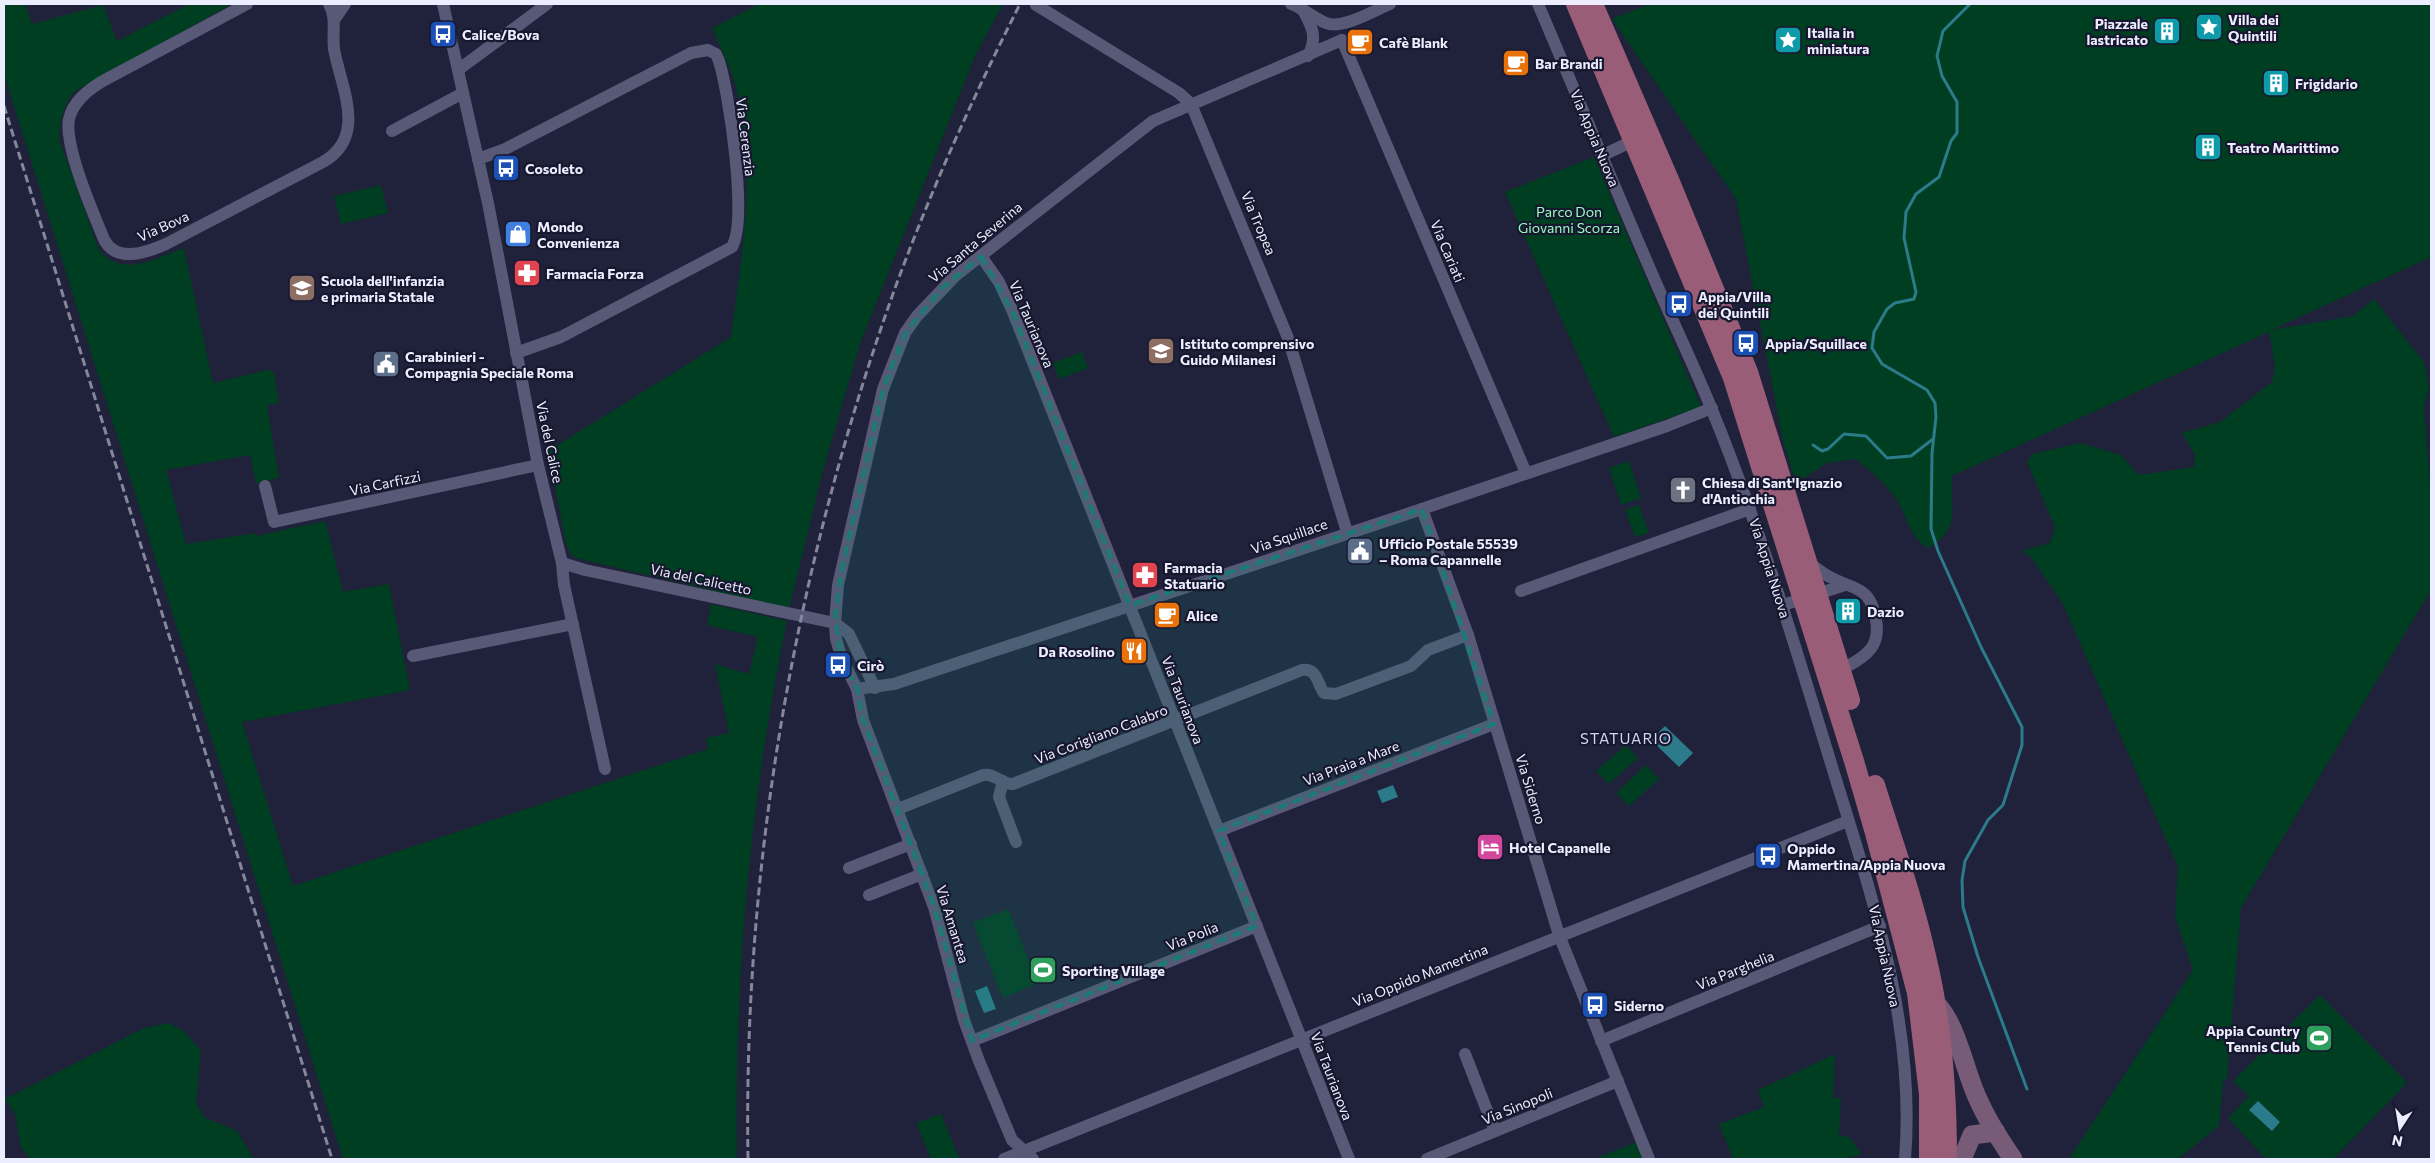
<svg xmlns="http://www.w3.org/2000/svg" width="2435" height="1163" viewBox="0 0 2435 1163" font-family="Commissioner,sans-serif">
  <rect width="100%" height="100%" fill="#20213a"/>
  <g fill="#003e21">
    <path d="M 4,4 L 25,4 L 32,24 L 103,5 L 117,41 L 189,4 L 232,4 L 75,91 C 63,104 60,122 59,139 L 99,250 C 123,279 155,258 184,248 L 213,383 L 270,369 L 271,372 L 274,372 L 279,403 L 267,405 L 279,478 L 256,483 L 250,455 L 166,470 L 186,544 L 255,533 L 256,536 L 325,521 L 343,592 L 389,584 L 410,690 L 242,722 L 293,886 L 708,749 L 706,738 L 729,733 L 715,664 L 749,674 L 758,637 L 707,625 L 711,604 L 787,621 C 750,799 734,978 737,1159 L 343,1159 L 4,74 Z"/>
    <path d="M 759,4 L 1003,4 L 975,56 L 861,341 L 823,470 L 789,609 L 576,558 L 571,555 L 566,544 L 548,451 L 731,337 C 742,253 758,169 735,84 C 730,65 719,46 712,28 Z"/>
    <path d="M 1649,4 L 2431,4 L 2431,257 L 2271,330 L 2353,316 L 2374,299 L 2424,362 L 2429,388 L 2424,407 L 2431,496 L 2431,590 L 2241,908 L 2227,1078 L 2223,1082 L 2219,1126 L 2178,1159 L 2069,1159 L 2193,970 L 2175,916 L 2178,867 L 2062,602 L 2031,557 L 2021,551 L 2050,543 L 2055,527 L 2027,462 L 2032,454 L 2080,443 L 2121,455 L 2139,475 L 2194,467 L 2195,455 L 2182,433 L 2220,422 L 2272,382 L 2275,367 L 2269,332 L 1952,476 C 1950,510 1962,528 1928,548 C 1910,539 1906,513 1895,497 C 1884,482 1870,471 1856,459 L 1827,463 L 1796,483 L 1783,441 L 1736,199 L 1612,19 Z"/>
    <path d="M 1594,157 L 1701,407 L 1614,437 L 1505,192 Z"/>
    <path d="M 381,185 L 388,213 L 341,224 L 334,196 Z"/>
    <path d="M 1082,352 L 1088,368 L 1059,379 L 1053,363 Z"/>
    <path d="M 1629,461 L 1641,498 L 1621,505 L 1609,468 Z"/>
    <path d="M 1639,505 L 1649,533 L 1635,537 L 1625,510 Z"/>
    <path d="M 1626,745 L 1638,758 L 1609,784 L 1596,771 Z"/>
    <path d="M 1646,765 L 1659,779 L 1629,806 L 1616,793 Z"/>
    <path d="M 1008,909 L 1038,983 L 1003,998 L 973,923 Z"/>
    <path d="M 2320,995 L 2406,1081 L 2405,1085 L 2333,1159 L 2266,1159 L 2228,1118 L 2249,1096 L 2233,1081 Z"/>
    <path d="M 169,1023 L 185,1032 L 201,1051 L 196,1103 L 204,1117 L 237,1131 L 254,1159 L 30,1159 L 21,1147 L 15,1114 L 5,1099 L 144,1028 Z"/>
    <path d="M 1835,1054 L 1833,1098 L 1841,1098 L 1839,1136 L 1849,1137 L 1862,1154 L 1845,1159 L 1733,1159 L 1719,1124 L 1764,1107 L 1758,1090 Z"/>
    <path d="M 941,1114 L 959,1158 L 956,1159 L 931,1159 L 916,1123 Z"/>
    <path d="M 1637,1142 L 1643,1159 L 1594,1159 Z"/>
  </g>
  <g fill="#2b7b8a">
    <path d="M 1665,726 L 1693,753 L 1679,767 L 1651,740 Z"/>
    <path d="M 1393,785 L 1398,797 L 1382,803 L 1377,791 Z"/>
    <path d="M 987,986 L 996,1009 L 984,1013 L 975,991 Z"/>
    <path d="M 2258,1101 L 2280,1122 L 2272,1131 L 2249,1110 Z"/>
  </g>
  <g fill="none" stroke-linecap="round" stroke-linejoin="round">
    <g stroke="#2b7b8a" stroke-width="3">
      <path d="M 1970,4 L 1943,31 L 1937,56 L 1942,76 L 1957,102 L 1957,133 L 1951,141 L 1939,177 L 1916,194 L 1906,212 L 1904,238 L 1916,292 L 1914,299 L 1895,303 L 1887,309 L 1874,332 L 1872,348 L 1882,364 L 1927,390 L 1935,403 L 1936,417 L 1932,453 L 1931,529 L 1938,551 L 1981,647 L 2022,727 L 2022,745 L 2003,805 L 1988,820 L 1965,861 L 1962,880 L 1963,907 L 1978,957 L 2027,1089"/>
      <path d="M 1813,445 L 1822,451 L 1828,449 L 1844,434 L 1866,436 L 1887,458 L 1911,456 L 1933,439"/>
    </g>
    <g stroke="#585976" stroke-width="12">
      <path d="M 247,4 L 101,82 C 87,91 73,102 69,119 C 64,146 92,210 103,237 C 114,264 146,253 166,244 L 323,162 C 368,136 341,88 334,49 C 332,34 337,17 329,4"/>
      <path d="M 443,4 L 488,203 L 538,465 L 562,563 L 564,585 L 605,769"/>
      <path d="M 1291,4 C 1304,9 1314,18 1326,23 C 1342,30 1375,10 1390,4"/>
      <path d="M 1538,4 C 1579,100 1618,196 1660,292 C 1677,331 1696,370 1712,410 C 1760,527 1796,649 1833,770 C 1872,897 1916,1025 1905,1159"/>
      <path d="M 1036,5 L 1179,93 L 1191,104 L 1288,338 L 1347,532"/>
      <path d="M 1303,10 C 1312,27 1318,37 1308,56"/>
      <path d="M 334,20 L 345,4"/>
      <path d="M 1342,40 L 1153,121 L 955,276 L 917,316 L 905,333 L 883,389 L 838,585 L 835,623 L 836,639 L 842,659 L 857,689 L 894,684 L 1422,509 L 1667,426 L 1712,408"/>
      <path d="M 1342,40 L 1526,473"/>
      <path d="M 458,70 L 547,4"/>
      <path d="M 392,131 L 463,93"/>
      <path d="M 1603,155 L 1635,140"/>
      <path d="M 478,159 L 503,150 L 691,53 L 708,50 L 716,54 L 719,61 C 729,93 748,219 732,247 L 561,337 L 516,353"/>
      <path d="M 981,256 L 999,282 L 1013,312 L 1349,1159"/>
      <path d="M 265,486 L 274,522 L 538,465"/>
      <path d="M 1422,509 L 1468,635 L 1559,935 L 1649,1159"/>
      <path d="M 1808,562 C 1816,568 1824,575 1834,579 C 1843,584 1854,586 1862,592 C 1870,597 1873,606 1875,615 C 1883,647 1866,656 1841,670"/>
      <path d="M 562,563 L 585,570 L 835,623 L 849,634 L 875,688"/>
      <path d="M 1521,591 L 1750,509"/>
      <path d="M 1783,605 L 1845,585"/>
      <path d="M 413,656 L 573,624"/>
      <path d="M 857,689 L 863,720 L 934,907 L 964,1020 L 979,1061 L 1012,1140 L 1033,1159"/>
      <path d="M 1003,781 L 999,797 L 1016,842"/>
      <path d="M 898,809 L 983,775 C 996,773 1002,785 1013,784 L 1302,670 C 1318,668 1317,684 1324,693 L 1336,694 L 1411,666 L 1428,650 L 1468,635"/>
      <path d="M 1219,831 L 1494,724"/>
      <path d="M 849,868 L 911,844"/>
      <path d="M 869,895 L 922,874"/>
      <path d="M 972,1041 L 1257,926"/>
      <path d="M 1601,1041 L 1880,926"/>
      <path d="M 1465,1054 L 1495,1131"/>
      <path d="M 1004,1159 L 1848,821"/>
      <path d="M 1427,1159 L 1618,1081"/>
    </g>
    <g stroke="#785b76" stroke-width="19">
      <path d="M 1931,1000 C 1955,1014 1965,1073 1978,1099 C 1987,1120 2000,1140 2013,1159"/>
      <path d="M 1962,1159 L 1972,1135 L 1996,1132"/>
    </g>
    <g stroke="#995d77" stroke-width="20">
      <path d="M 1576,4 L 1733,378 L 1854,761 L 1875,833 L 1917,993 L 1929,1094 L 1929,1159"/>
      <path d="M 1593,4 L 1670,182 L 1748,372 L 1850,700"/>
      <path d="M 1875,785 C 1893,842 1913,898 1926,956 C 1942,1022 1947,1092 1947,1159"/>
    </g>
    <g stroke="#85869c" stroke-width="3" stroke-dasharray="8 4" stroke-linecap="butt">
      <path d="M 4,106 L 332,1159"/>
      <path d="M 748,1159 C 743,865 795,568 894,291 C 930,192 973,97 1020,4"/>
    </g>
  </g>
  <path fill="#1a7c75" fill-opacity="0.2" stroke="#1a7c75" stroke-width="4" stroke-dasharray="10 6" stroke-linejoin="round" d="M 981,256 L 1013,312 L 1130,605 L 1422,509 L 1494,724 L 1219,831 L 1257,926 L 972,1041 L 934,907 L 863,720 L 857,689 L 840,655 L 835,614 L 842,566 L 883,389 L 905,333 L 941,289 Z"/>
  <defs>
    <g id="sight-square" transform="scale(1.4375)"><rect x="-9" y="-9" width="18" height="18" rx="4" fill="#0f9aa8" stroke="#17172f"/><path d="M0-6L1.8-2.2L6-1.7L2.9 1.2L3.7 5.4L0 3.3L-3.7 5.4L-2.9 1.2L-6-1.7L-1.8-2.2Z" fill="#fff"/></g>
    <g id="building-square" transform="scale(1.4375)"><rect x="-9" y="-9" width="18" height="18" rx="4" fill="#0f9aa8" stroke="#17172f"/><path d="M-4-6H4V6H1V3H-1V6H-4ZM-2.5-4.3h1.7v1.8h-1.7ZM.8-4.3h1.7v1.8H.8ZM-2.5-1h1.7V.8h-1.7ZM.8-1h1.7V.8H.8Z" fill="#fff"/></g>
    <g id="bus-square" transform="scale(1.4375)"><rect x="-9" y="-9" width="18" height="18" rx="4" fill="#1a4fb4" stroke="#17172f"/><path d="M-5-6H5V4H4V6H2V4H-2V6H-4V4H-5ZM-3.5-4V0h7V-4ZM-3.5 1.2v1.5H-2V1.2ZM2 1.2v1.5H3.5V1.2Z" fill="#fff"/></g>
    <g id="cafe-square" transform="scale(1.4375)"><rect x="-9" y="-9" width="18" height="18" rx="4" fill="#e8710a" stroke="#17172f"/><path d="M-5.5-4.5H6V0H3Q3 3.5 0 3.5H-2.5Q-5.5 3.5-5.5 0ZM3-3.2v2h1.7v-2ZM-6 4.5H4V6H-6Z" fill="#fff"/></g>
    <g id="shop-square" transform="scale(1.4375)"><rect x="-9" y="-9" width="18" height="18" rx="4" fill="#3f7fe0" stroke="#17172f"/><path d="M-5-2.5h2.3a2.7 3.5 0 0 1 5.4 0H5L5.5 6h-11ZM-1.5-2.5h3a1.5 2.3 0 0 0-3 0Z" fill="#fff"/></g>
    <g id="pharmacy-square" transform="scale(1.4375)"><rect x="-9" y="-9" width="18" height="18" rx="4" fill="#e0444e" stroke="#17172f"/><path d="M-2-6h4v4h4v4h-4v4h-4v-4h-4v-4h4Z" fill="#fff"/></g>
    <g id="school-square" transform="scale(1.4375)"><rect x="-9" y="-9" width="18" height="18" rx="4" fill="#8d6e63" stroke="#17172f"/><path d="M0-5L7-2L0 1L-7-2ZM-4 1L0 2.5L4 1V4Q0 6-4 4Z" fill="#fff"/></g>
    <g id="civic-square" transform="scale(1.4375)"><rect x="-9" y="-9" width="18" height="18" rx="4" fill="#5c6f8a" stroke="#17172f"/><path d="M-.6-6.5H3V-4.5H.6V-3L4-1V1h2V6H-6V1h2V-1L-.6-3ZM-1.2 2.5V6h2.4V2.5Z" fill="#fff"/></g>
    <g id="church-square" transform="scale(1.4375)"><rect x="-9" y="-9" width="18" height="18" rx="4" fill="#6b7280" stroke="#17172f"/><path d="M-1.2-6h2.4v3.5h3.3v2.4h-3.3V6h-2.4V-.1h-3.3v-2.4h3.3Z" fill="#fff"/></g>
    <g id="restaurant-square" transform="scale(1.4375)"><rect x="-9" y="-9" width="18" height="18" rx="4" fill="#e8710a" stroke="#17172f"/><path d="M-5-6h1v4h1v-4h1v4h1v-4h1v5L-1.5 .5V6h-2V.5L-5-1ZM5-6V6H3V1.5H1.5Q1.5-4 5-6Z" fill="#fff"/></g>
    <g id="hotel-square" transform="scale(1.4375)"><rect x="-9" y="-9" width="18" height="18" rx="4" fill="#d1479c" stroke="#17172f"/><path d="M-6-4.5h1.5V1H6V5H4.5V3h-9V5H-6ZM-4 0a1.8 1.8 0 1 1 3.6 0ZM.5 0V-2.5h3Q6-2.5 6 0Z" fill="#fff"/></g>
    <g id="stadium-square" transform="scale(1.4375)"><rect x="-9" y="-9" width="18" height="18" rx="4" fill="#2e9e5b" stroke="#17172f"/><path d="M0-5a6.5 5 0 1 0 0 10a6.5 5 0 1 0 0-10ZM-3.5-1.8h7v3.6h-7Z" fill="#fff"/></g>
  </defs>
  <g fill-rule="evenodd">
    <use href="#sight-square" x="2209" y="27"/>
    <use href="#building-square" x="2167" y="31"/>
    <use href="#bus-square" x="443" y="34"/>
    <use href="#sight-square" x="1788" y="40"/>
    <use href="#cafe-square" x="1360" y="42"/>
    <use href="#cafe-square" x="1516" y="63"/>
    <use href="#building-square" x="2276" y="83"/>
    <use href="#building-square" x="2208" y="147"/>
    <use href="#bus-square" x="506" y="168"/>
    <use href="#shop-square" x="518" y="234"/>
    <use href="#pharmacy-square" x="527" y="273"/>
    <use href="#school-square" x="302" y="288"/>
    <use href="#bus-square" x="1679" y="304"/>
    <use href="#bus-square" x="1746" y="343"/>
    <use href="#school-square" x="1161" y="351"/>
    <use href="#civic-square" x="386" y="364"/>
    <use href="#church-square" x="1683" y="490"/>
    <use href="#civic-square" x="1360" y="551"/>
    <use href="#pharmacy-square" x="1145" y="575"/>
    <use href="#building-square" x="1848" y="611"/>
    <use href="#cafe-square" x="1167" y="615"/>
    <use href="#restaurant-square" x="1134" y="651"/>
    <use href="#bus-square" x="838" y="665"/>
    <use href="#hotel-square" x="1490" y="847"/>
    <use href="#bus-square" x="1768" y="856"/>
    <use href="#stadium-square" x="1043" y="970"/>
    <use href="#bus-square" x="1595" y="1005"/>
    <use href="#stadium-square" x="2319" y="1038"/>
  </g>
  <g text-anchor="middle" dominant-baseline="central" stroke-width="4.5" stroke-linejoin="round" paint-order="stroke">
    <g font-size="14" font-weight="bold" fill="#ecedff" stroke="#17172f" text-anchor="start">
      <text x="2228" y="19">Villa dei<tspan x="2228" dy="16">Quintili</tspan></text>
      <text x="2148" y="23" text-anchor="end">Piazzale<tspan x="2148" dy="16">lastricato</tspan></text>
      <text x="1807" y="32">Italia in<tspan x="1807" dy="16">miniatura</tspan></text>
      <text x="462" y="34">Calice/Bova</text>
      <text x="1379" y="42">Cafè Blank</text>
      <text x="1535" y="63">Bar Brandi</text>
      <text x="2295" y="83">Frigidario</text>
      <text x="2227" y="147">Teatro Marittimo</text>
      <text x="525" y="168">Cosoleto</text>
      <text x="537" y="226">Mondo<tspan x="537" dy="16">Convenienza</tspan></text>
      <text x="546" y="273">Farmacia Forza</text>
      <text x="321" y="280">Scuola dell'infanzia<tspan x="321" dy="16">e primaria Statale</tspan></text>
      <text x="1698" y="296">Appia/Villa<tspan x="1698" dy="16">dei Quintili</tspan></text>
      <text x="1180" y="343">Istituto comprensivo<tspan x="1180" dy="16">Guido Milanesi</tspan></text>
      <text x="1765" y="343">Appia/Squillace</text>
      <text x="405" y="356">Carabinieri -<tspan x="405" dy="16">Compagnia Speciale Roma</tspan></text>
      <text x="1702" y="482">Chiesa di Sant'Ignazio<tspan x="1702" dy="16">d'Antiochia</tspan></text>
      <text x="1379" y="543">Ufficio Postale 55539<tspan x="1379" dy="16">– Roma Capannelle</tspan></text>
      <text x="1164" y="567">Farmacia<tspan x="1164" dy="16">Statuario</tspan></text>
      <text x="1867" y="611">Dazio</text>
      <text x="1186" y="615">Alice</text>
      <text x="1115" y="651" text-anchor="end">Da Rosolino</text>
      <text x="857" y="665">Cirò</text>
      <text x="1509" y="847">Hotel Capanelle</text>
      <text x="1787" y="848">Oppido<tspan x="1787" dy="16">Mamertina/Appia Nuova</tspan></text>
      <text x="1062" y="970">Sporting Village</text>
      <text x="1614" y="1005">Siderno</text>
      <text x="2300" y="1030" text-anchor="end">Appia Country<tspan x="2300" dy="16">Tennis Club</tspan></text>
    </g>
    <g font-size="14" fill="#ecedff" stroke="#17172f">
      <text transform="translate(746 137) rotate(83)">Via Cerenzia</text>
      <text transform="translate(1595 138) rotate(67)">Via Appia Nuova</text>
      <text transform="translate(1259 223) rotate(67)">Via Tropea</text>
      <text transform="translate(163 226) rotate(-24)">Via Bova</text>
      <text transform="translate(975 242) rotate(-40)">Via Santa Severina</text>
      <text transform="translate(1448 251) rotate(67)">Via Cariati</text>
      <text transform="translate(1032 324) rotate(67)">Via Taurianova</text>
      <text transform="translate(550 442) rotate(78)">Via del Calice</text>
      <text transform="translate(385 483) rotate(-12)">Via Carfizzi</text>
      <text transform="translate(1289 536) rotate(-19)">Via Squillace</text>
      <text transform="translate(1770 568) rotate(72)">Via Appia Nuova</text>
      <text transform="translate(701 579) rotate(12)">Via del Calicetto</text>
      <text transform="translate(1183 700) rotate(69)">Via Taurianova</text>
      <text transform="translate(1101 734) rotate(-21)">Via Corigliano Calabro</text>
      <text transform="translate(1351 763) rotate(-21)">Via Praia a Mare</text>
      <text transform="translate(1531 789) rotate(73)">Via Siderno</text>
      <text transform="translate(953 924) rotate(73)">Via Amantea</text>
      <text transform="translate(1192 936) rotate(-22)">Via Polia</text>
      <text transform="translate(1885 956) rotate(78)">Via Appia Nuova</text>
      <text transform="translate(1735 970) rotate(-22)">Via Parghelia</text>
      <text transform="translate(1420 975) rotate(-22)">Via Oppido Mamertina</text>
      <text transform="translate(1332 1076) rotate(69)">Via Taurianova</text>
      <text transform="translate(1517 1106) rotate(-22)">Via Sinopoli</text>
    </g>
    <g font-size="14" fill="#97fcbe" stroke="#17172f">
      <text x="1569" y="211">Parco Don<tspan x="1569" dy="16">Giovanni Scorza</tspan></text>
    </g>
    <g font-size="15" letter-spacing="1" fill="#d2d4f6" stroke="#17172f">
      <text x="1626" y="738">STATUARIO</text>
    </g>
  </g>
  <rect width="2435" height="1163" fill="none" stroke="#ecedff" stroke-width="10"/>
  <g transform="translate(2400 1128) rotate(192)" stroke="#17172f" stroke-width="4" paint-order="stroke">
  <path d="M0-4L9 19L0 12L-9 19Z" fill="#ecedff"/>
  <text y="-8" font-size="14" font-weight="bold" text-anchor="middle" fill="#ecedff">N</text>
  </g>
</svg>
